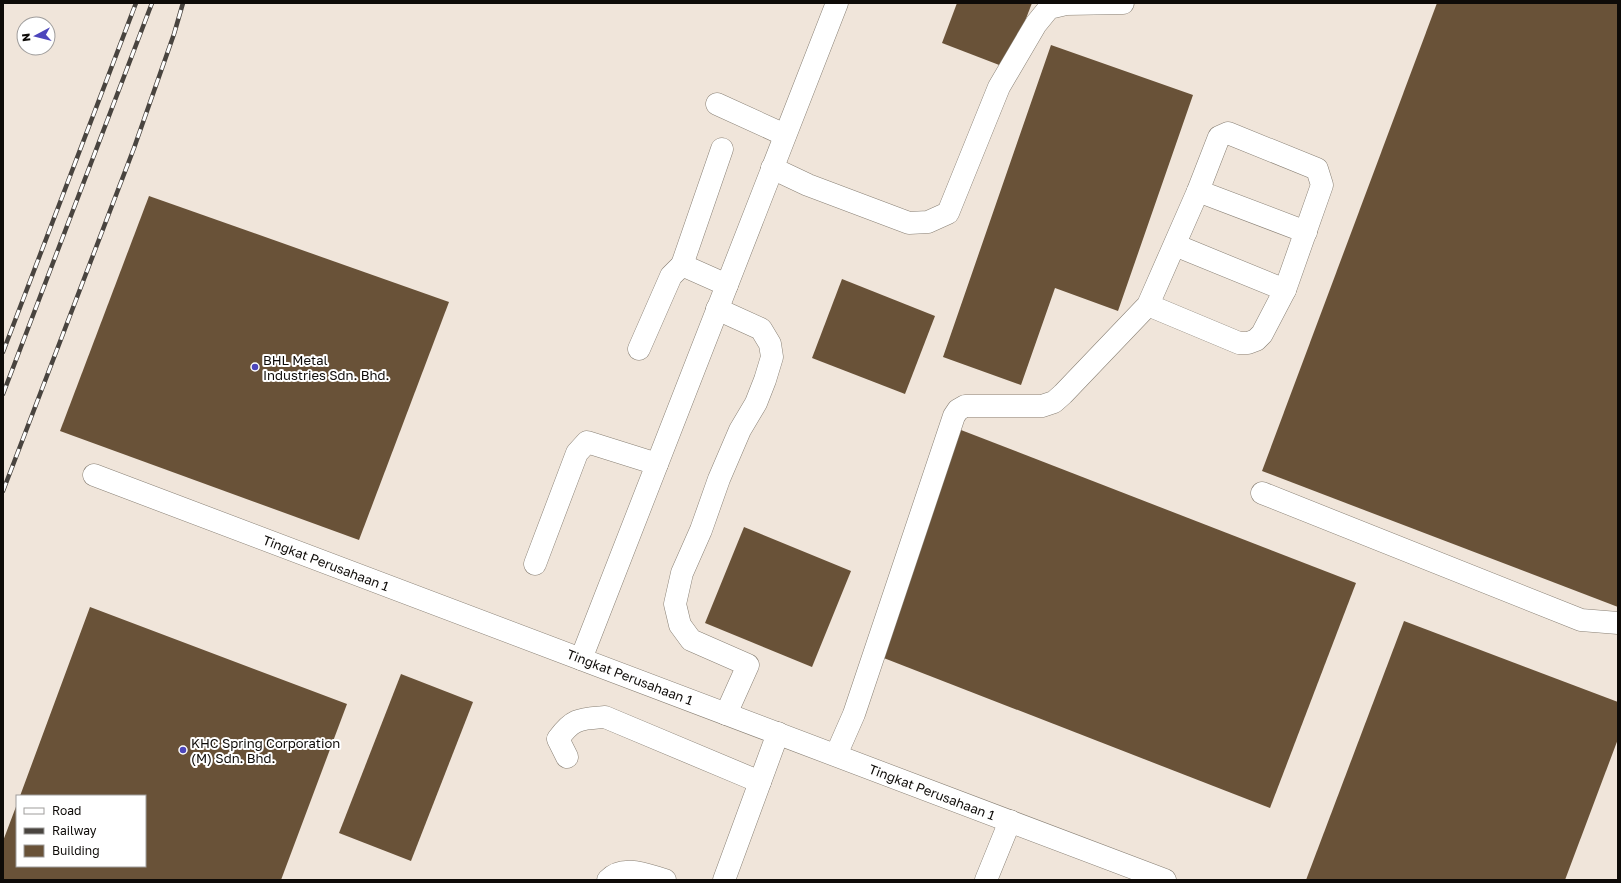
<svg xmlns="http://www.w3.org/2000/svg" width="1621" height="883" viewBox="0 0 1621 883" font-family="'Golos Text',sans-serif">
  <rect width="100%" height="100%" fill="#f0e5da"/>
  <g fill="#695238">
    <path d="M 957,3 L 1032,3 L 1007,68 L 942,43 Z"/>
    <path d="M 1437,3 L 1618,3 L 1618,607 L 1262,471 Z"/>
    <path d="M 1051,45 L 1193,95 L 1118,311 L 1055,288 L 1021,385 L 943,357 Z"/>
    <path d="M 149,196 L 449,302 L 359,540 L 60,431 Z"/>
    <path d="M 842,279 L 935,316 L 905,394 L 812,358 Z"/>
    <path d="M 961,430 L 1356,583 L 1270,808 L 876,655 Z"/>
    <path d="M 744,527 L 851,571 L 812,667 L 705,623 Z"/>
    <path d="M 90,607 L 347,704 L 281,880 L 3,880 L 3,841 L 17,804 L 17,866 L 145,866 L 145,796 L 20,796 Z"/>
    <path d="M 1404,621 L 1618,702 L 1618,739 L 1565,880 L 1306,880 Z"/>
    <path d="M 401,674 L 473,702 L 411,861 L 339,833 Z"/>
  </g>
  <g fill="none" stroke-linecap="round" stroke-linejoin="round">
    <g stroke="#898075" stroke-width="23">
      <g id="minor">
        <path d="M 717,104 L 785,135"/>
        <path d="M 772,168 L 808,185 L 909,223 L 928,222 L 948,213 L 999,87 L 1036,24 L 1049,8 L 1066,4 L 1123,3"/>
        <path d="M 1198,191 L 1306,232"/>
        <path d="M 1175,245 L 1285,290"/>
        <path d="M 682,265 L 722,149"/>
        <path d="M 717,309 L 761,329 L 770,344 L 772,357 L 765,380 L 756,403 L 740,430 L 719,479 L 701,530 L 682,573 L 675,604 L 680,625 L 691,640 L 748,665 L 726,714"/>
        <path d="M 639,349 L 671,276 L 682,265 L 727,285"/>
        <path d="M 94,475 L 1165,880"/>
        <path d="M 1262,493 L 1581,620 L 1618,623"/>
        <path d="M 535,564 L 577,453 L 587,442 L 657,464"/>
        <path d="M 581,659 L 837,3"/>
        <path d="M 836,755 L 854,714 L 954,416 L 958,410 L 965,406 L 1042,406 L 1054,402 L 1063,394 L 1148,305 L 1198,191 L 1219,137 L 1228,133 L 1317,169 L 1322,185 L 1285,290 L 1262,334 L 1256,340 L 1248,343 L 1239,343 L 1148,305"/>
        <path d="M 567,757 L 558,739 C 573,718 580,719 605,717 L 760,782"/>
        <path d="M 608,880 C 623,864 647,875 665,880"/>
        <path d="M 724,880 L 778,733"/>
        <path d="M 986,880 L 1010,821"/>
      </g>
    </g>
    <use href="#minor" stroke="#fff" stroke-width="22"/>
    <g stroke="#49443f" stroke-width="4.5">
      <g id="rail">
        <path d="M 3,352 L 136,3"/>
        <path d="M 3,394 L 152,3"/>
        <path d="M 3,491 L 134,148 L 174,34 L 183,3"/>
      </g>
    </g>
    <use href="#rail" stroke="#fff" stroke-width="3" stroke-dasharray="9" stroke-linecap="butt"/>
  </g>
  <g fill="#4d46bc" stroke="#fff" stroke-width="1.5">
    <circle cx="255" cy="367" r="4"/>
    <circle cx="183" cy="750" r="4"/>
  </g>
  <g text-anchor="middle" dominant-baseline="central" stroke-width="4" stroke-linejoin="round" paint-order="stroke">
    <g font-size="13" fill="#0e0b08" stroke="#fff" text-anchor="start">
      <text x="263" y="360">BHL Metal<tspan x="263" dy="15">Industries Sdn. Bhd.</tspan></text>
      <text x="191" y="743">KHC Spring Corporation<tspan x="191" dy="15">(M) Sdn. Bhd.</tspan></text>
    </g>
    <g font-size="13" fill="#0e0b08" stroke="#fff">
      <text transform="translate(326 563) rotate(21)">Tingkat Perusahaan 1</text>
      <text transform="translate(630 677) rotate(21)">Tingkat Perusahaan 1</text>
      <text transform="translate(932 792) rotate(21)">Tingkat Perusahaan 1</text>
    </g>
  </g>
  <rect width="1621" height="883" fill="none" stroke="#0e0b08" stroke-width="8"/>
  <rect x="16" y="795" width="130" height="72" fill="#ffffff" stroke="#9f9d9c"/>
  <rect x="24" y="808" width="20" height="6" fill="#ffffff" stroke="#9f9d9c"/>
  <text x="52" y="815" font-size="12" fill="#0e0b08">Road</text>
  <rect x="24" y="828" width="20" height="6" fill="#49443f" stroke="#9f9d9c"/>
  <text x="52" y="835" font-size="12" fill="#0e0b08">Railway</text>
  <rect x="24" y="845" width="20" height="12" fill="#695238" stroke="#9f9d9c"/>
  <text x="52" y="855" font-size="12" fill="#0e0b08">Building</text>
  <g transform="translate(36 36) rotate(263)"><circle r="19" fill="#ffffff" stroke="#9f9d9c"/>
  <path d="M0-3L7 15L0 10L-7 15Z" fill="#4d46bc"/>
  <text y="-6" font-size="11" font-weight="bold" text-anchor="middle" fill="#0e0b08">N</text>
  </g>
</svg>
